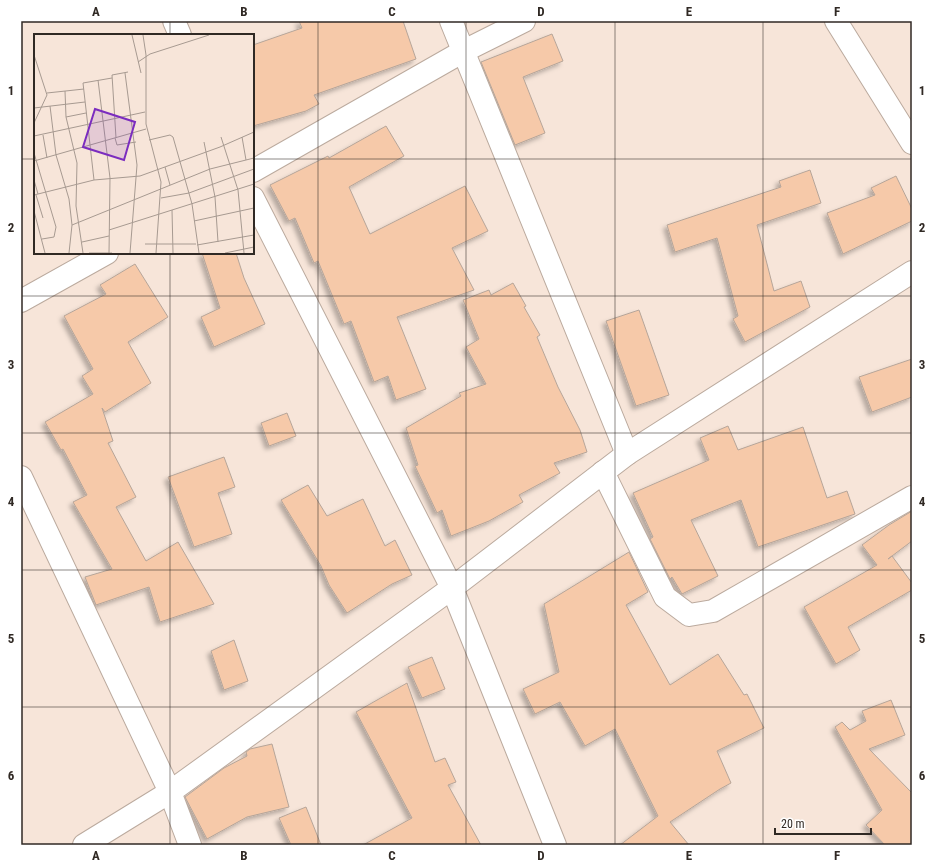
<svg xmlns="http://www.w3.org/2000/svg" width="933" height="866" viewBox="0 0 933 866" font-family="'Roboto Condensed',sans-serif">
  <defs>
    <filter id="shadow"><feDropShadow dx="-3.5" dy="3.5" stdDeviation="2" flood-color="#0004"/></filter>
  </defs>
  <rect width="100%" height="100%" fill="#f7e5d9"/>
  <g fill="#f6c9a9" stroke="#b6a599" filter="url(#shadow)">
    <path d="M 299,21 L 403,21 L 416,59 L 314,95 L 319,104 L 306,111 L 253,126 L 253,45 L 302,28 Z"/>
    <path d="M 552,34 L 563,61 L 523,77 L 545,133 L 515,145 L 481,62 Z"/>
    <path d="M 386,126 L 404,156 L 349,187 L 370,234 L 465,186 L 488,231 L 452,248 L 474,290 L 397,317 L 426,389 L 396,400 L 388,376 L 374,382 L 351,321 L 344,324 L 318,261 L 314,263 L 295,218 L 289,221 L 270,185 L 328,156 L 329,158 Z"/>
    <path d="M 810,170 L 821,203 L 757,225 L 774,291 L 801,281 L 810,307 L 745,342 L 733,319 L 738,316 L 717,238 L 675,252 L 667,225 L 781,187 L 779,181 Z"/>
    <path d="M 896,176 L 912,209 L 912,221 L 843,254 L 827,213 L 875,195 L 871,188 Z"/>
    <path d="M 202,253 L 236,253 L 244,278 L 265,324 L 214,347 L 201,317 L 220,308 Z"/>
    <path d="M 135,264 L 168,317 L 128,342 L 151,383 L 105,412 L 102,408 L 113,441 L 108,443 L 136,497 L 116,507 L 146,561 L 178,542 L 214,604 L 160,622 L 149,587 L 96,605 L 85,577 L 112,569 L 73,502 L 87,495 L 63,449 L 61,450 L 45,422 L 93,394 L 82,376 L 93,369 L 64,316 L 106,294 L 100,285 Z"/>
    <path d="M 513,283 L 526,306 L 524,307 L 540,335 L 537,337 L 558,387 L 580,430 L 587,452 L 554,463 L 560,473 L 519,495 L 523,502 L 489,521 L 451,536 L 442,510 L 437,513 L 415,466 L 418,465 L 406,428 L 461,396 L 459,393 L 486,384 L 466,347 L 479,339 L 463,300 L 489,290 L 491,295 Z"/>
    <path d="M 639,310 L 669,395 L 636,406 L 606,321 Z"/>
    <path d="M 912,359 L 912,397 L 872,412 L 859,377 Z"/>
    <path d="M 287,413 L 296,436 L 269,446 L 261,423 Z"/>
    <path d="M 728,426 L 738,450 L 803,427 L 827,498 L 847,491 L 855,514 L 758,547 L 741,500 L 691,520 L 718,576 L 682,594 L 672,577 L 670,579 L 650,539 L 653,537 L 633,493 L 709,460 L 700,438 Z"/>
    <path d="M 224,457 L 235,487 L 218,493 L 232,534 L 194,547 L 168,477 Z"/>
    <path d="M 308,485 L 327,516 L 363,499 L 385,546 L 395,540 L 412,575 L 392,584 L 347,613 L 329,585 L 321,566 L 281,500 Z"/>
    <path d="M 912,511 L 912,541 L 888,559 L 892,556 L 912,583 L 912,590 L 848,627 L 860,650 L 836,664 L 804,607 L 877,565 L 862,545 L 889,525 Z"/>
    <path d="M 629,552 L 648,592 L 626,605 L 670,685 L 718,654 L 744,695 L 747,694 L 764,728 L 717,751 L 731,783 L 720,789 L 670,822 L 689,845 L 620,845 L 658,816 L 615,729 L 585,746 L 560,702 L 535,714 L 523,689 L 559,672 L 544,604 Z"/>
    <path d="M 234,640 L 248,681 L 224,690 L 211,651 Z"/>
    <path d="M 432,657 L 445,689 L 422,698 L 408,667 Z"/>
    <path d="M 407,683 L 435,762 L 445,758 L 456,782 L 448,785 L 481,845 L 363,845 L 412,818 L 356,712 Z"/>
    <path d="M 891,700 L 905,735 L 869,749 L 912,793 L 912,845 L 885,845 L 866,825 L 882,810 L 835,727 L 842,722 L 850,730 L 866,721 L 862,711 Z"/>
    <path d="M 272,744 L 289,807 L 247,817 L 207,839 L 185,797 L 224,768 L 247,756 L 246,752 L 250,749 Z"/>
    <path d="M 306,807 L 321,845 L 291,845 L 279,818 Z"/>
  </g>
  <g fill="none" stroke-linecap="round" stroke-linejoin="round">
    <g stroke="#bbaa9e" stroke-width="24">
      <g id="minor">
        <path d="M 174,21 L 180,35"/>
        <path d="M 451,21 L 627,454"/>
        <path d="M 836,21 L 912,143"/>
        <path d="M 253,171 L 462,52 L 524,21"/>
        <path d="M 253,198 L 452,588 L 555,845"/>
        <path d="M 21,301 L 107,253"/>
        <path d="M 603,472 L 665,597 L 689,615 L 713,611 L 912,497"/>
        <path d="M 21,477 L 170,792 L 190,845"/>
        <path d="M 84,845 L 170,792 L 452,588 L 627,454 L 912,272"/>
      </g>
    </g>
    <use href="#minor" stroke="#fff" stroke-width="22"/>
  </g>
  <path fill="none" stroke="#302924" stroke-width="1" stroke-opacity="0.55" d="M 170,21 L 170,35M 318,21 L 318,845M 466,21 L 466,845M 615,21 L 615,845M 763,21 L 763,845M 21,159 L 35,159M 253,159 L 912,159M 170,253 L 170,845M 21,296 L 912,296M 21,433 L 912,433M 21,570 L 912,570M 21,707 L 912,707"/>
  <g transform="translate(34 34)">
    <rect width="220" height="220" fill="#f7e5d9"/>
    <path fill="none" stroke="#a79a91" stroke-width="1" d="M 98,1 L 107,39M 109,1 L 112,21 L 112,90 L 127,148 L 122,219M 0,21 L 13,61 L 0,89M 104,28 L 116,20 L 175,1M 91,39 L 103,131 L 96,219M 64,46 L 76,144 L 75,219M 31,57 L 32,83 L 43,129 L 42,172 L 49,219M 13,59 L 50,55M 16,72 L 22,121 L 35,165 L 38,191 L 35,219M 0,74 L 51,68M 32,83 L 52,79M 9,101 L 13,124M 0,102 L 111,78M 187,103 L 204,156 L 210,219M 208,103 L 212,126M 81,104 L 83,111 L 102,108M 82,104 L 78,41 L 94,38M 115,106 L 136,101 L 139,103 L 158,170 L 165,219M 170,108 L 181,163 L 184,208M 0,119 L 22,193 L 20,203 L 8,205M 0,127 L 112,95M 131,133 L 136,151M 0,146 L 4,160M 60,146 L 49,49 L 78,44M 0,161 L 60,146 L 106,142 L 186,113 L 220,98M 2,161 L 9,184M 127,164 L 155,159 L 220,135M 138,176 L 139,219M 0,177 L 11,219M 160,187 L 220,174M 38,191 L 176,135 L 220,124M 75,196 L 220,150M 0,204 L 0,219M 48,208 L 75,202M 111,210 L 162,210M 163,211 L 220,201M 55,219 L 78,219M 191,219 L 220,213"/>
    <path fill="#7b2cbf" fill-opacity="0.15" stroke="#7b2cbf" stroke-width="2" d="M 61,75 L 101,88 L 90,126 L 49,113 Z"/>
    <rect width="220" height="220" fill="none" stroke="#302924" stroke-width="2"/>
  </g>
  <rect width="933" height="866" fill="none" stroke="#ffffff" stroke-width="44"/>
  <path d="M775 828v6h96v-6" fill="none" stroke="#302924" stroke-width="2"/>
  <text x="781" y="828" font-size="12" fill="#302924" stroke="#ffffff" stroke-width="3" paint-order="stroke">20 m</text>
  <rect x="22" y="22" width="889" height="822" fill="none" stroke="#302924" stroke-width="1.5"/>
  <g font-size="13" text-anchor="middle" font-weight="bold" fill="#302924">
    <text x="96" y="16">A</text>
    <text x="244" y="16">B</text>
    <text x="392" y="16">C</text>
    <text x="541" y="16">D</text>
    <text x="689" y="16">E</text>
    <text x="837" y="16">F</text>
    <text x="11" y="95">1</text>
    <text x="922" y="95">1</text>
    <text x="11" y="232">2</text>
    <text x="922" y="232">2</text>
    <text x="11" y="369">3</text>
    <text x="922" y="369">3</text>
    <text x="11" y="506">4</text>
    <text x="922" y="506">4</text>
    <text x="11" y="643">5</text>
    <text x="922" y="643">5</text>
    <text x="11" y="780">6</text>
    <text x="922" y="780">6</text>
    <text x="96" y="860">A</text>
    <text x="244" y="860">B</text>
    <text x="392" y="860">C</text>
    <text x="541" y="860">D</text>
    <text x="689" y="860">E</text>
    <text x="837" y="860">F</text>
  </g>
</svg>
